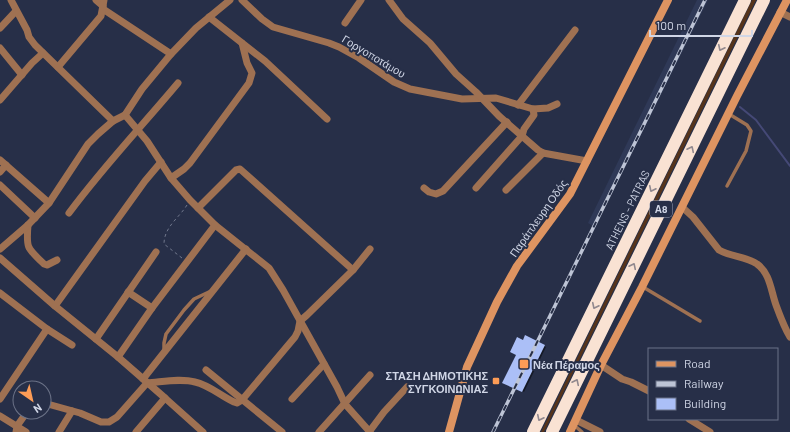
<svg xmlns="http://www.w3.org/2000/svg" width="790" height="432" viewBox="0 0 790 432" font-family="Barlow,sans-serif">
  <rect width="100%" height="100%" fill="#272f48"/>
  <path fill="#2f3957" d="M 697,0 L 708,0 L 595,227 L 593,226 L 588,223 Z"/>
  <path fill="#56341b" d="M 752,0 L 756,0 L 544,432 L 541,432 Z"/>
  <path fill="#0007" d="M 526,337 L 546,347 L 524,392 L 504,382 Z"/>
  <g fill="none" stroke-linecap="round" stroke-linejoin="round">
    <path stroke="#454976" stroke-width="2" d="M 740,107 L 756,120 L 790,166"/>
  </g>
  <path fill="#abbff7" d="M 525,335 L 545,345 L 522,392 L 502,383 L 516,355 L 510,352 L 517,337 L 523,340 Z"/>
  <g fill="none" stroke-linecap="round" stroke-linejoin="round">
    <path stroke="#71788d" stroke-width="1" stroke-dasharray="3 3" stroke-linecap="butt" d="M 182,258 L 164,244 C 164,227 179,218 187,205"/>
    <g stroke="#9f7152" stroke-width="3.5">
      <path d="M 727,186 L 746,151 L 751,131 L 747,125 L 729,114"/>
      <path d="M 643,287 L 700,321"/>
      <path d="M 164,352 L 164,343 L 166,334 L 184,310 L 194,299 L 211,291"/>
      <path d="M 574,425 L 582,432"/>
    </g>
    <g stroke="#9f7152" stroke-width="7">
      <path d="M 11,0 L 27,30 L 29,37 L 35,45 L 113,121"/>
      <path d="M 96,0 L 103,6"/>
      <path d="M 242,0 L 262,19 L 273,27 L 329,43 L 339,47 L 359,58 L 394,82 L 410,89 L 462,99 L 496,98 L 533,109 L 548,108 L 557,104"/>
      <path d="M 389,0 L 403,19 L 430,43 L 456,74 L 476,92 L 499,116 L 538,150 L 543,153 L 587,161"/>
      <path d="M 103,9 L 171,54"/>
      <path d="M 780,12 L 790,17"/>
      <path d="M 209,17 L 265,61 L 327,119"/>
      <path d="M 345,23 L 361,0"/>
      <path d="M 0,28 L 16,11"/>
      <path d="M 0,48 L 22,75"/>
      <path d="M 58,67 L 101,16 L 104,0"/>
      <path d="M 0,100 L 32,63 L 43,53"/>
      <path d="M 518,105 L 575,30"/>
      <path d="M 125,115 L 147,141 L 171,178 L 190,200 L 215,225 L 269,268 L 283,290 L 337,387 L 345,404 L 370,432"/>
      <path d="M 0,160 L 49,203"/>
      <path d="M 0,172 L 6,165"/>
      <path d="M 171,178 L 184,169 L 190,163 L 249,83 L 252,73 L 247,63 L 242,43"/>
      <path d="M 0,185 L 35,218"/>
      <path d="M 424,188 L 429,192 L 436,194 L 443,191 L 507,122"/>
      <path d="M 476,188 L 522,136 L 524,129 L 534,115 L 533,109"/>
      <path d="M 506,190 L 543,153"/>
      <path d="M 682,207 L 693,217 L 719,250 C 731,257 746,256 757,264 C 770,273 771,291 776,305 C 780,316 784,327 790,337"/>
      <path d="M 198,208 L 236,170 L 240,169 L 353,270"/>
      <path d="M 69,213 C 103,167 142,126 178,83"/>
      <path d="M 28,225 C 26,248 27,248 44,264 L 47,265 L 57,260"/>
      <path d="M 0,249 L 28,225 L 49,203 L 88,144 L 98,134 L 113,121 L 125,115 L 142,89 L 171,54 L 196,28 L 230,0"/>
      <path d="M 0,258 L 55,306 L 118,357 L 152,308 L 215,225"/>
      <path d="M 128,292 L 152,308"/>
      <path d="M 0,293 L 47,329 L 72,345"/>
      <path d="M 55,306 L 145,181 L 161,162"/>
      <path d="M 96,339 L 156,252"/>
      <path d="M 118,357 L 165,398 L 136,432"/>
      <path d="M 601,365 L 622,379 L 631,382 L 649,391"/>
      <path d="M 206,370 L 282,432"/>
      <path d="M 143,379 L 246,249"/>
      <path d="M 165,398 L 203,432"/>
      <path d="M 0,399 L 47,329"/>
      <path d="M 292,399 L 324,364"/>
      <path d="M 44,403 L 80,413 L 101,422 L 109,422 L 117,417 L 147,383 C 162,382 180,378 195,382 C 209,385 221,396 234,402 L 237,403 L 242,400 L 295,337 L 298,331 L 300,321 L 307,315 L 353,270 L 370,249"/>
      <path d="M 0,416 L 26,432"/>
      <path d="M 689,419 L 710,432"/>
      <path d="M 576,420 L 600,432"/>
      <path d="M 16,432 L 17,426 L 27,412"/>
      <path d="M 59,432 L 72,411"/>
      <path d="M 319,432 L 370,375"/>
      <path d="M 369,432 L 384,412 L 407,387"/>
    </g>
    <g stroke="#de9461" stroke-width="8">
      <path d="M 449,432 L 467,367 L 497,302 L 517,266 L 570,194 L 668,0"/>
      <path d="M 570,432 L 601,365 L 642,287 L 737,96 L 787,0"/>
    </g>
    <g stroke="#f9e2d3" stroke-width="12">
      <path d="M 533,432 L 745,0"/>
      <path d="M 552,432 L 764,0"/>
    </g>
    <g stroke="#bdc4d5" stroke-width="3.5">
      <path id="rail" d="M 493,432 L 705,0"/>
    </g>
    <use href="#rail" stroke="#272f48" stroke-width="2" stroke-dasharray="6" stroke-linecap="butt"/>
  </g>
  <defs><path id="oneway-chevron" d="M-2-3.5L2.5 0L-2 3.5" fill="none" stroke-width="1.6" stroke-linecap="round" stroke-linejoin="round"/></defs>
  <g stroke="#90888e">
    <use href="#oneway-chevron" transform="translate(721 48) rotate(116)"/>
    <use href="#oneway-chevron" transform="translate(691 149) rotate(-64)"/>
    <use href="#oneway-chevron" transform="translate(652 189) rotate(116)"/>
    <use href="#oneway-chevron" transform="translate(633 266) rotate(-64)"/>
    <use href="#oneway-chevron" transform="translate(595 306) rotate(116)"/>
    <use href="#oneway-chevron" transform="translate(576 382) rotate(-64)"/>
    <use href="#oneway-chevron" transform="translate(540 418) rotate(116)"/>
  </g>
  <g fill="#fd9c56" stroke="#272f48" stroke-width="1.5">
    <rect x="519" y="359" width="10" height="10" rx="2"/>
    <rect x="492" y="377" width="8" height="8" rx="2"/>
  </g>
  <g text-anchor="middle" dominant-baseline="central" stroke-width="4" stroke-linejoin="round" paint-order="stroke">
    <rect fill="#272f48" stroke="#9da4b7" stroke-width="1" x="650" y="201" width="22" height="16" rx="3"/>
    <g font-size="10" font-weight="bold" fill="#d0d6e6">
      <text x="661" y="209">Α8</text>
    </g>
    <g font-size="11" fill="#d0d6e6" stroke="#272f48">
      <text transform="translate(374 56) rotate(31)">Γοργοποτάμου</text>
      <text transform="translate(627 210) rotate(-64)">ATHENS - PATRAS</text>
      <text transform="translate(538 218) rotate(-55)">Παράπλευρη Οδός</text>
    </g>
    <g font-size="11" font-weight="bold" fill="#d0d6e6" stroke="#272f48" text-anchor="start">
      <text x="533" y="364">Νέα Πέραμος</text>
      <text x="488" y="375" text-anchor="end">ΣΤΑΣΗ ΔΗΜΟΤΙΚΗΣ<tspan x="488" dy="13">ΣΥΓΚΟΙΝΩΝΙΑΣ</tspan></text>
    </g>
  </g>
  <rect x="648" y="348" width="130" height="72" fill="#272f48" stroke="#6b7287"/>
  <rect x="656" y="361" width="20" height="6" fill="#de9461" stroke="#6b7287"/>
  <text x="684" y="368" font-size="12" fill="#d0d6e6">Road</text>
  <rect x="656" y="381" width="20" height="6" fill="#bdc4d5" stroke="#6b7287"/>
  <text x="684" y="388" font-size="12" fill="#d0d6e6">Railway</text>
  <rect x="656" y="398" width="20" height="12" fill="#abbff7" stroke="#6b7287"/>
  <text x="684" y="408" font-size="12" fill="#d0d6e6">Building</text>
  <g transform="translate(32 400) rotate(146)"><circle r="19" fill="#272f48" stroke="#6b7287"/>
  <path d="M0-3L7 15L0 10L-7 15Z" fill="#fd9c56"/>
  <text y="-6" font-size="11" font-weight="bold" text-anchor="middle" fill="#d0d6e6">N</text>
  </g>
  <path d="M650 30v6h102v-6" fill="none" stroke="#d0d6e6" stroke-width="2"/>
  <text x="656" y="30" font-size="12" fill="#d0d6e6" stroke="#272f48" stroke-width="3" paint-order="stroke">100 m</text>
</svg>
